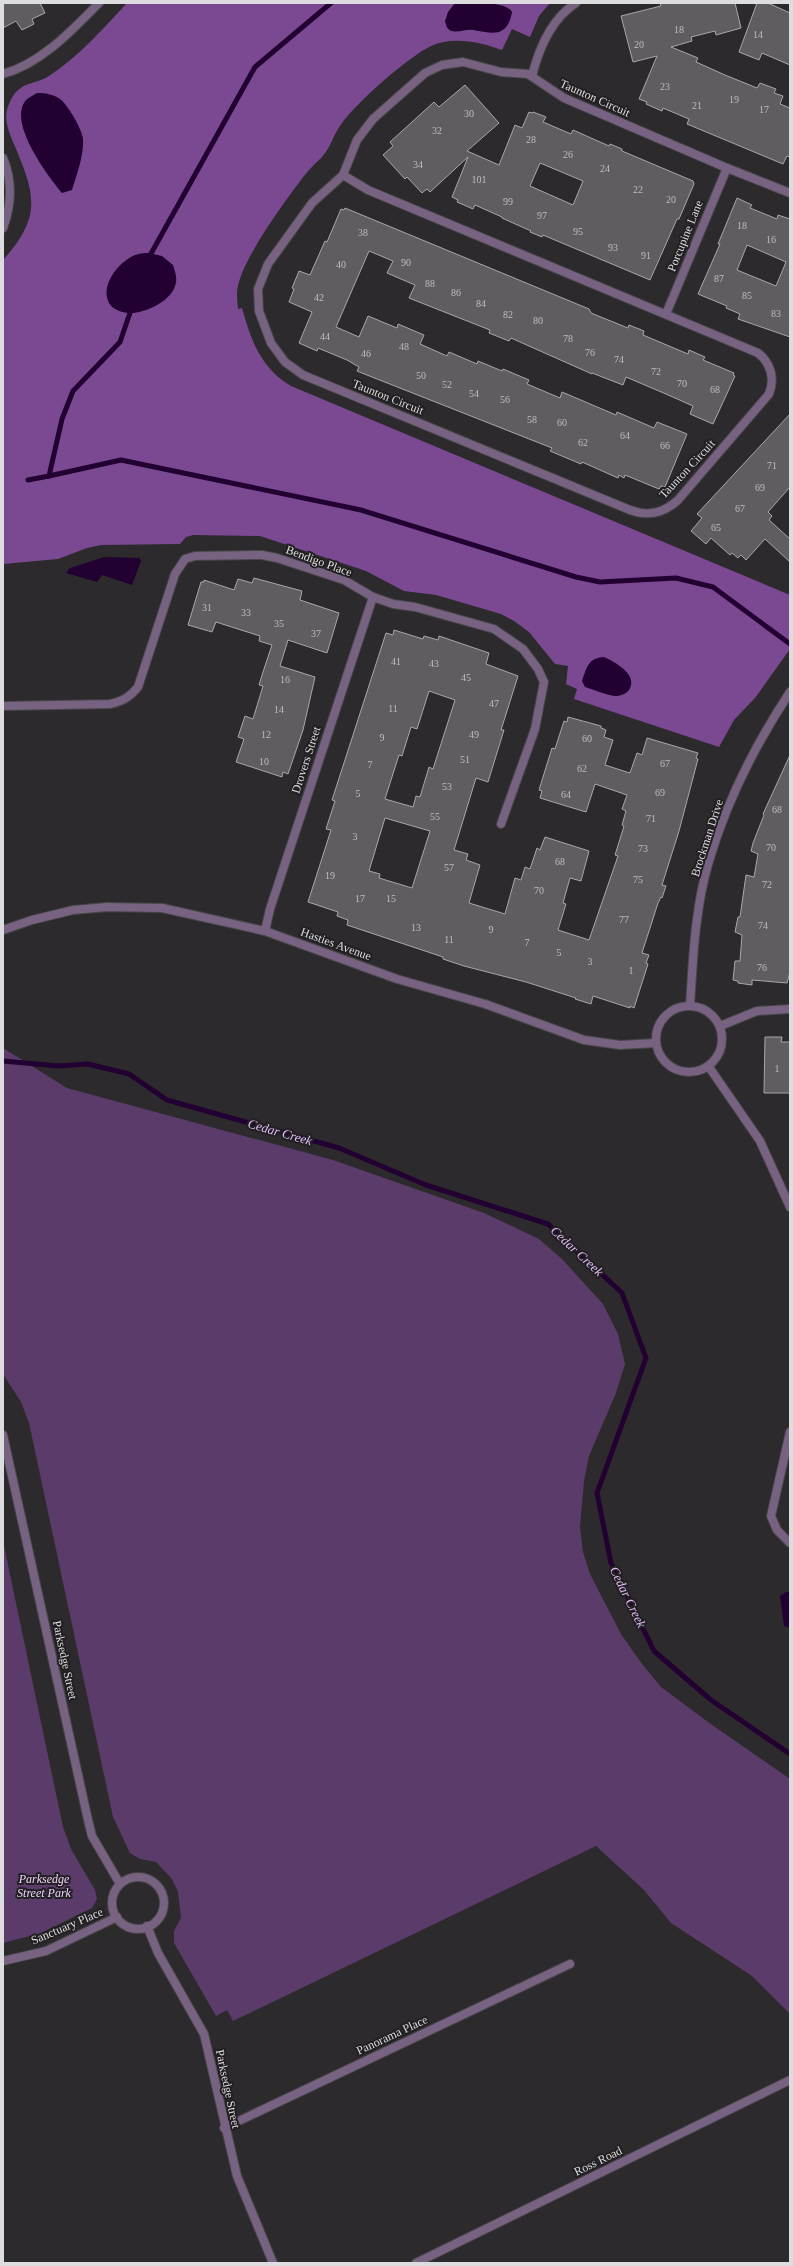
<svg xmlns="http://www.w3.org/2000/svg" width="793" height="2266" viewBox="0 0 793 2266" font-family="Georgia,serif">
  <rect width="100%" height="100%" fill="#2c2a2d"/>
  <g fill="#5a3b69">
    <path d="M 3,1048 L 67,1088 L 333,1160 L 484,1213 L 539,1239 L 562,1259 L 603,1304 L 618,1334 L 625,1364 L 616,1393 L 589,1456 L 584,1481 L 580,1527 L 583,1552 L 590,1574 L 621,1634 L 642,1664 L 661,1687 L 708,1722 L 790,1779 L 790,2014 L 752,1976 L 671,1923 L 644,1890 L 596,1846 L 233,2021 L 227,2010 L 216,2016 L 174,1943 L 174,1931 L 181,1918 L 178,1892 L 172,1879 L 156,1862 L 140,1859 L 130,1853 L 113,1817 L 29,1423 L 21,1402 L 3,1374 Z"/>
    <path d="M 3,1541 L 63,1827 L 71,1849 L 95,1890 L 97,1899 L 92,1908 L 41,1933 L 3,1943 Z"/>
  </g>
  <path fill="#7a4992" d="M 127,3 L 550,3 L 539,16 L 530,37 L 512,29 L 502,50 C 480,42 453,36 431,46 C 408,57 357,102 342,123 C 334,133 331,147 322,157 C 316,163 309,169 304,176 C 285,201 247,253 239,282 C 236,291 237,300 238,309 L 242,308 C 251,341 261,368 291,386 L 790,595 L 790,649 L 755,698 L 734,720 L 719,747 L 574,699 L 577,689 L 566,684 L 568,666 L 555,664 L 529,632 L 514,621 L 501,614 L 436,595 L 404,591 L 366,571 L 260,536 L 193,535 L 186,537 L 180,544 L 101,545 L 87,548 L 58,559 L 3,564 L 3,260 C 43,216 35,193 13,142 C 8,129 3,118 9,104 C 19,80 33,86 49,76 C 78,57 103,29 127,3 Z"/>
  <g fill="#220031">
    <path d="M 455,3 C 470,3 505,0 512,12 C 507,39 492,33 473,30 C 467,29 458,33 452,31 C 447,30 446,25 445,21 L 448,12 Z"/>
    <path d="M 37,93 C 45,93 53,94 60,99 C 68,105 82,129 83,139 C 84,155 77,174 72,190 L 62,193 C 48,176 7,122 26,100 C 29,97 34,95 37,93 Z"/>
    <path d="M 149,253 L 162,256 L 173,265 C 175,272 178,279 175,286 C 171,301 144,314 129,313 C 102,311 102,288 115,271 C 124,260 135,252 149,253 Z"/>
    <path d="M 104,557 L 140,558 L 141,561 L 132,585 L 102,575 L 97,582 L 66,573 L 70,568 Z"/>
    <path d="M 604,657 C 615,662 639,675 629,690 C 626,694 620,696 615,696 C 606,695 595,690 585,687 L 582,681 C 587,667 588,658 604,657 Z"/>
    <path d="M 786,1592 L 790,1592 L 790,1628 L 784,1626 L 780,1596 Z"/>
  </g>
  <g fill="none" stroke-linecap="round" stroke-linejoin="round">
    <g stroke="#220031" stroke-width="5">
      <path d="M 148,259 L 255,67 L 331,3"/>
      <path d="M 49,476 L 121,460 L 361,510 L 576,577 L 600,582 L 676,578 L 713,587 L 790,644"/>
      <path d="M 28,480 L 49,476 L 62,419 L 73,391 L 120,342 L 132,307"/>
      <path d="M 3,1061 L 58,1066 L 88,1064 L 129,1074 L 167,1100 L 339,1148 L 426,1185 L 548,1224 L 622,1293 L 646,1358 L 597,1493 L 611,1563 L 654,1651 L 711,1700 L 790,1754"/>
    </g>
  </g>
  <g fill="#5f5d61" stroke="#aaa7ab" fill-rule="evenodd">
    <path d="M 3,3 L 40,3 L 45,13 L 32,19 L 34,24 L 22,30 L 16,21 L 3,28 Z"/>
    <path d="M 660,3 L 735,3 L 741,28 L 716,35 L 715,31 L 691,37 L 692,41 L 671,47 L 698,58 L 696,62 L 725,75 L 757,88 L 760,83 L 776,89 L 774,93 L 783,96 L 780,104 L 790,108 L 790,157 L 787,156 L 783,164 L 687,124 L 689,119 L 663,108 L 662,111 L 646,104 L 647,102 L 639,99 L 657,56 L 633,62 L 621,16 L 661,6 Z"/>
    <path d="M 757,3 L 768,3 L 790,13 L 790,65 L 762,53 L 759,60 L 739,52 Z"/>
    <path d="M 465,85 L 499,123 L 467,151 L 499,165 L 515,125 L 522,128 L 529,112 L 532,113 L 533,112 L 546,117 L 543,122 L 571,134 L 573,130 L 609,146 L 610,144 L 622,149 L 622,151 L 693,181 L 694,184 L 679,219 L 677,219 L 650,280 L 543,235 L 542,237 L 530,232 L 531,231 L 502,218 L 502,217 L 475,205 L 473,209 L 457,202 L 458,200 L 452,197 L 468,157 L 430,192 L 427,189 L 422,193 L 407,177 L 405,179 L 383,155 L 393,146 L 390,142 L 434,102 L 439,107 ZM 540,163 L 583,181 L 573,205 L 530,186 Z"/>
    <path d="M 737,198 L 752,205 L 750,208 L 777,219 L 778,215 L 790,219 L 790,337 L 738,319 L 740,314 L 726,308 L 727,306 L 698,294 L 720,244 L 718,244 ZM 747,245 L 786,262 L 776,286 L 737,270 Z"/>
    <path d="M 345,208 L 589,309 L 591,313 L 628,328 L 629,325 L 644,331 L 643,335 L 688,354 L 689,350 L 705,357 L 703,360 L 734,373 L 733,375 L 735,376 L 713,424 L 690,414 L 693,406 L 666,394 L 626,377 L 623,385 L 592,373 L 592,374 L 511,338 L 509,341 L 489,333 L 490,330 L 409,298 L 415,285 L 387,273 L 393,261 L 369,251 L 336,327 L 359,337 L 368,316 L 397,328 L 398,324 L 424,335 L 420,344 L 447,356 L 449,352 L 477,364 L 478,361 L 502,371 L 503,369 L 529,380 L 527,384 L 560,398 L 562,392 L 616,415 L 617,412 L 654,428 L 657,422 L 687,434 L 665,487 L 661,486 L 659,489 L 625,475 L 624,478 L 619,475 L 618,478 L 582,462 L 581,464 L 550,451 L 552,448 L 372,377 L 357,371 L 359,367 L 347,360 L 318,348 L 317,351 L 299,343 L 312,312 L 289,302 L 294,289 L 292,288 L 299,271 L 310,275 L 325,241 L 327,242 L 341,209 L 344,210 Z"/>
    <path d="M 790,414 L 790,487 L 768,512 L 772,516 L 769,520 L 790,539 L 790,562 L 765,539 L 746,560 L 741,555 L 738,558 L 732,553 L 730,555 L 711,538 L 706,544 L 691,531 L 702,518 L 697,514 Z"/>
    <path d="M 254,578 L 302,591 L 300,600 L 339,613 L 327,653 L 288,640 L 280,666 L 315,677 L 303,730 L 288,774 L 283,772 L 282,777 L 236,762 L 244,739 L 238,737 L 245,716 L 253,719 L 263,686 L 259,685 L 263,672 L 272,645 L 259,641 L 260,636 L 216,622 L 212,632 L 188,625 L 201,582 L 204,582 L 204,580 L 234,590 L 238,579 L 252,583 Z"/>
    <path d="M 394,630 L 423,639 L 424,636 L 438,640 L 439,636 L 489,653 L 486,664 L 518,676 L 501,730 L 504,730 L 488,782 L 476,778 L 454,850 L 468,854 L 466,860 L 480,865 L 469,903 L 505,914 L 515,878 L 521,880 L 525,867 L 530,869 L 537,848 L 540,850 L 545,837 L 589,851 L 581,881 L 570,878 L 563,903 L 566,904 L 558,930 L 589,940 L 618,856 L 615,855 L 624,826 L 622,825 L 626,811 L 622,809 L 627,795 L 595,784 L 586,812 L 540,798 L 542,791 L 539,790 L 552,748 L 555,749 L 564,721 L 567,722 L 568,717 L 601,726 L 601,728 L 606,730 L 604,737 L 613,740 L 605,765 L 630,773 L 637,753 L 642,755 L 647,738 L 698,753 L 696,758 L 698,759 L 679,831 L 662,885 L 666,886 L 662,898 L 661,897 L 658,903 L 642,953 L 649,955 L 646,963 L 648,964 L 634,1008 L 630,1006 L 630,1008 L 593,996 L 591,1004 L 575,999 L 576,998 L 526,982 L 464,966 L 443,959 L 443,957 L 347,925 L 348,920 L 337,916 L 338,912 L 308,902 L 331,830 L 326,829 L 335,801 L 332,800 L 386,633 L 393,635 ZM 429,691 L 455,700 L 433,769 L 429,767 L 420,797 L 416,796 L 413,807 L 385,799 L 399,755 L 402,756 L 411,727 L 417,729 ZM 385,818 L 430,831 L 412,888 L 379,878 L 380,874 L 369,871 Z"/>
    <path d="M 790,755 L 790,972 L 787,983 L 752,980 L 752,985 L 738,983 L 738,981 L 733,980 L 735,961 L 740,961 L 742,935 L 735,932 L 738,917 L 740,917 L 746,875 L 754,877 L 758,854 L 751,851 L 753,843 L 764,815 L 763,814 Z"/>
    <path d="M 765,1037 L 782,1037 L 781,1042 L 790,1042 L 790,1093 L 764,1093 Z"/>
  </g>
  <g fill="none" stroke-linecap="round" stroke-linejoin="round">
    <g stroke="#484649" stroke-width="10">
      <g id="minor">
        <path d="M 3,74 C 42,63 71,31 99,3"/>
        <path d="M 532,76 C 539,48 551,19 576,3"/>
        <path d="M 3,158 C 13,182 12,204 3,228"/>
        <path d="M 343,175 L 368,190 L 758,353 C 771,363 775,379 769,394 L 678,500 C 664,513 649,517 630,510 L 303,375 L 285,362 L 271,343 L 259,311 L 258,289 L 268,264 L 312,203 Z"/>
        <path d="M 343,175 L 357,140 L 373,119 L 425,73 L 442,65 L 463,62 L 501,72 L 528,74 L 564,98 L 727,168 L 790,193"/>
        <path d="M 666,314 L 727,168"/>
        <path d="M 3,706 L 110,704 C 123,701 130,697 138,687 L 175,574 L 185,559 L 195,556 L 262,555 L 277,558 L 344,580 L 373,597 L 393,604 L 415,607 L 494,629 L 523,649 L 538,669 L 544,682 L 535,729 L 501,824"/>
        <path d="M 3,930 L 32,920 L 73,910 L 107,907 L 162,908 L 265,931 L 397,979 L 485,1004 L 584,1040 L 620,1045 L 656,1043"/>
        <path d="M 265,931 L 270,909 L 373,597"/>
        <circle cx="689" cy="1039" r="33"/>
        <path d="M 690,1006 C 693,958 695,907 709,861 C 727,800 755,745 790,692"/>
        <path d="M 720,1026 L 757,1011 L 790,1009"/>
        <path d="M 709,1067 L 760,1141 L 790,1207"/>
        <path d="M 790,1432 L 771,1516 L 777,1530 L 790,1543"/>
        <path d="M 3,1435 L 88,1820 L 92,1836 L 120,1884"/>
        <circle cx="138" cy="1903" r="26"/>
        <path d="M 147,1926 L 158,1953 L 204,2034 L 237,2176 L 273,2263"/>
        <path d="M 3,1961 L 46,1951 L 117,1917"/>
        <path d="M 224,2128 L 570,1964"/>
        <path d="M 416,2263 L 790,2080"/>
      </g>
    </g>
    <use href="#minor" stroke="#776282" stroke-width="8"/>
  </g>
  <g text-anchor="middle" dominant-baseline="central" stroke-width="4" stroke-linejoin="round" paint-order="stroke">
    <g font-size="10" fill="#bebcbf">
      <text x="679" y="29">18</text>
      <text x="758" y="34">14</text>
      <text x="639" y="44">20</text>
      <text x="665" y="86">23</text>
      <text x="734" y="99">19</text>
      <text x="697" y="105">21</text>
      <text x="764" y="109">17</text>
      <text x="469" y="113">30</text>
      <text x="437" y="130">32</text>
      <text x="531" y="139">28</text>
      <text x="568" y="154">26</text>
      <text x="418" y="164">34</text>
      <text x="605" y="168">24</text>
      <text x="479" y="179">101</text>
      <text x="638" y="189">22</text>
      <text x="671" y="199">20</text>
      <text x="508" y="201">99</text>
      <text x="542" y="215">97</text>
      <text x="742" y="225">18</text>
      <text x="578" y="231">95</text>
      <text x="363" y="232">38</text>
      <text x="771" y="239">16</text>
      <text x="613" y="247">93</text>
      <text x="646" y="255">91</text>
      <text x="406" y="262">90</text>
      <text x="341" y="264">40</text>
      <text x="719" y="278">87</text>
      <text x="430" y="283">88</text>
      <text x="456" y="292">86</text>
      <text x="747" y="295">85</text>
      <text x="319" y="297">42</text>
      <text x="481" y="303">84</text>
      <text x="776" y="313">83</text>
      <text x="508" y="314">82</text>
      <text x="538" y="320">80</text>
      <text x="325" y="336">44</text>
      <text x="568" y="338">78</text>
      <text x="404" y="346">48</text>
      <text x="590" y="352">76</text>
      <text x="366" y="353">46</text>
      <text x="619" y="359">74</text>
      <text x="656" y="371">72</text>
      <text x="421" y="375">50</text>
      <text x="682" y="383">70</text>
      <text x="447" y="384">52</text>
      <text x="715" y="389">68</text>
      <text x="474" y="393">54</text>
      <text x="505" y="399">56</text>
      <text x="532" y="419">58</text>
      <text x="562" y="422">60</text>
      <text x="625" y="435">64</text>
      <text x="583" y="442">62</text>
      <text x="665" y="445">66</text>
      <text x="772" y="465">71</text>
      <text x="760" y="487">69</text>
      <text x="740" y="508">67</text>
      <text x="716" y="527">65</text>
      <text x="207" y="607">31</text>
      <text x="246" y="612">33</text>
      <text x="279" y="623">35</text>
      <text x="316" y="633">37</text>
      <text x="396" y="661">41</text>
      <text x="434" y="663">43</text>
      <text x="466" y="677">45</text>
      <text x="285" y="679">16</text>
      <text x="494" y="703">47</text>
      <text x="393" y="708">11</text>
      <text x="279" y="709">14</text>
      <text x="266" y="734">12</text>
      <text x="474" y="734">49</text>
      <text x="382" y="737">9</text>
      <text x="587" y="738">60</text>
      <text x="465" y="759">51</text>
      <text x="264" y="761">10</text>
      <text x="665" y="763">67</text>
      <text x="370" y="764">7</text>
      <text x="582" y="768">62</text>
      <text x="447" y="786">53</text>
      <text x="660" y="792">69</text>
      <text x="358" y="793">5</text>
      <text x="566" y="794">64</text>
      <text x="777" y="809">68</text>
      <text x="435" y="816">55</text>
      <text x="651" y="818">71</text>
      <text x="355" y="836">3</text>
      <text x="771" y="847">70</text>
      <text x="643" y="848">73</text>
      <text x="560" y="861">68</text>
      <text x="449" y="867">57</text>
      <text x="330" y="875">19</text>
      <text x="638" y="879">75</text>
      <text x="767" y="884">72</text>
      <text x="539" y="890">70</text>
      <text x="360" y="898">17</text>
      <text x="391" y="898">15</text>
      <text x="624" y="919">77</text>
      <text x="763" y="925">74</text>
      <text x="416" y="927">13</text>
      <text x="491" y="929">9</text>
      <text x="449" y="939">11</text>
      <text x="527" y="942">7</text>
      <text x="559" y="952">5</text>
      <text x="590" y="961">3</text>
      <text x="762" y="967">76</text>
      <text x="631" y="970">1</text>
      <text x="777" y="1068">1</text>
    </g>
    <g font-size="12" fill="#dddcde" stroke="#232024">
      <text transform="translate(595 98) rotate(24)">Taunton Circuit</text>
      <text transform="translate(685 236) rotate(-68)">Porcupine Lane</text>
      <text transform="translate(388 397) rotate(22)">Taunton Circuit</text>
      <text transform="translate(687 469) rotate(-47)">Taunton Circuit</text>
      <text transform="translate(319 561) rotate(20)">Bendigo Place</text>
      <text transform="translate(306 760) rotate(-72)">Drovers Street</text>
      <text transform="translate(707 838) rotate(-72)">Brockman Drive</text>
      <text transform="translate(336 944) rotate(20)">Hasties Avenue</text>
      <text transform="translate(65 1660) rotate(78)">Parksedge Street</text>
      <text transform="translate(67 1926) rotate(-23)">Sanctuary Place</text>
      <text transform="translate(392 2035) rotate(-25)">Panorama Place</text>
      <text transform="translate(228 2089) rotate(78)">Parksedge Street</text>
      <text transform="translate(598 2161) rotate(-26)">Ross Road</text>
    </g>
    <g font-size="12" font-style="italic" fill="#eed4fc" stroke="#232024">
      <text x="44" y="1879">Parksedge<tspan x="44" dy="14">Street Park</tspan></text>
    </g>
    <g font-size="13" font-style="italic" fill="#e1baf6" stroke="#232024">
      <text transform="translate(280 1132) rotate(16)">Cedar Creek</text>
      <text transform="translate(577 1251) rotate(43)">Cedar Creek</text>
      <text transform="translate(628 1597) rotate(64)">Cedar Creek</text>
    </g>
  </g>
  <rect width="793" height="2266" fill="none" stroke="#dddcde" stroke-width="8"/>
</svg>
